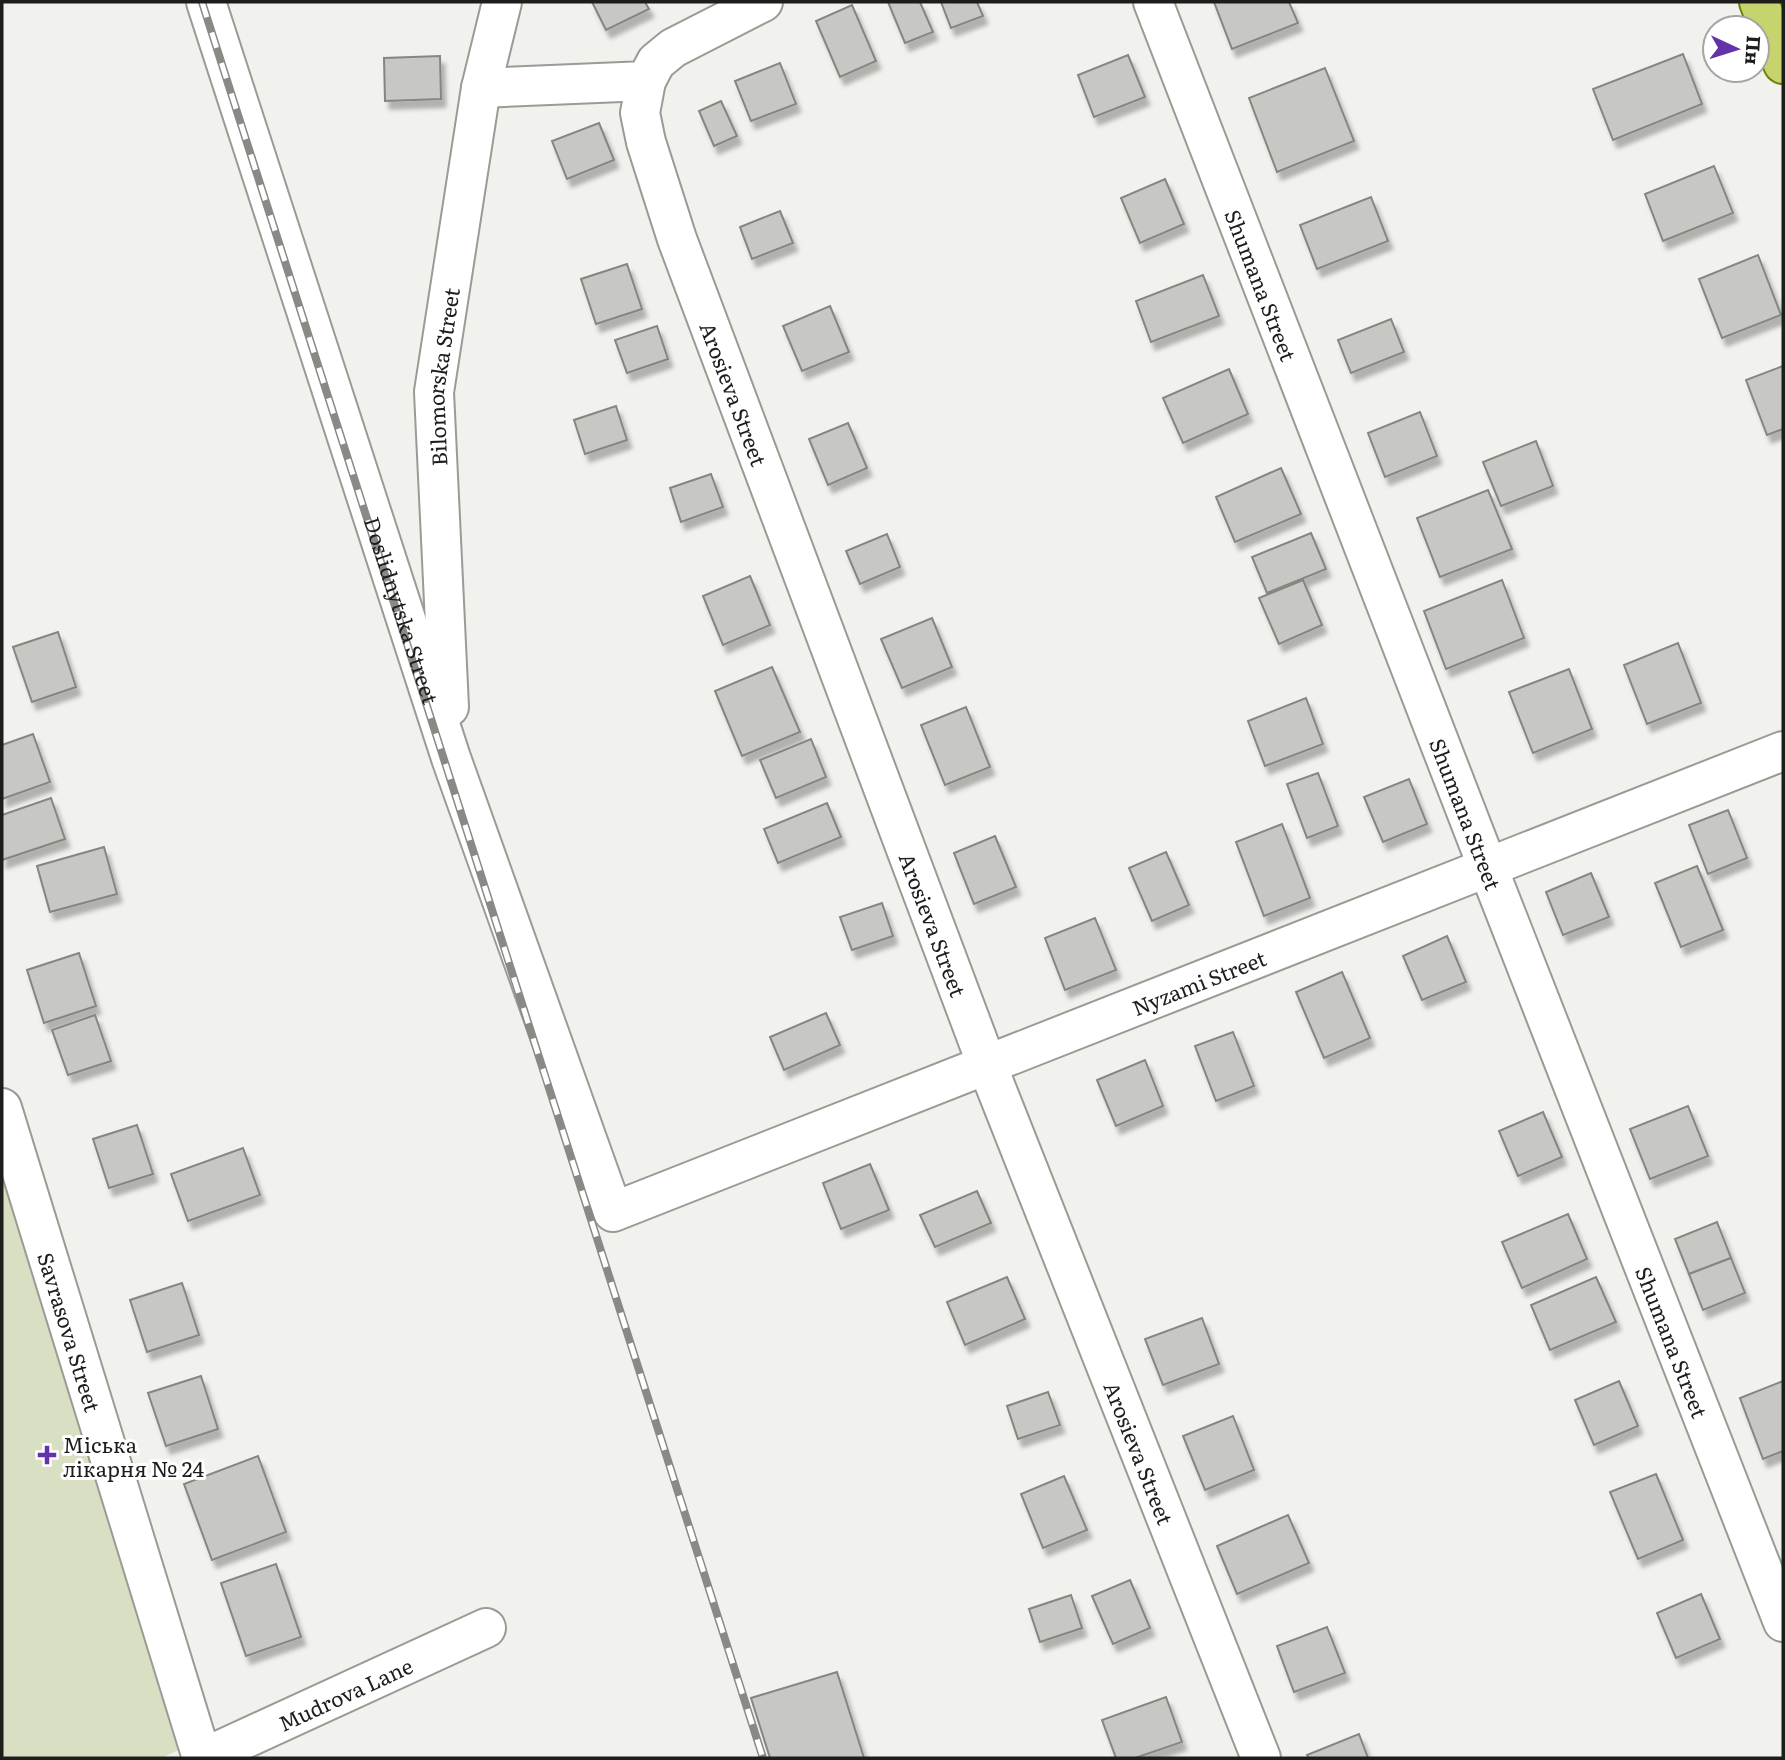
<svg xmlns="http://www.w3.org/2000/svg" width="1785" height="1760" viewBox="0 0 1785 1760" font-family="Literata,serif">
  <defs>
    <filter id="shadow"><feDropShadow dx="4.5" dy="8" stdDeviation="2" flood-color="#0004"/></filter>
  </defs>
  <rect width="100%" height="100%" fill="#f1f2ed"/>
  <path fill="#d8dfc3" d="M 2,1161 L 181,1749 L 161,1758 L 2,1758 Z"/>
  <g fill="#c7c8c3" stroke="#848681" stroke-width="2" filter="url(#shadow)">
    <path d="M 592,2 L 645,2 L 649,9 L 606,30 Z"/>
    <path d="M 888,2 L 920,2 L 933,32 L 905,43 Z"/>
    <path d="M 941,2 L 977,2 L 983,16 L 951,28 Z"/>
    <path d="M 1214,2 L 1289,2 L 1298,23 L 1232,49 Z"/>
    <path d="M 852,5 L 876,61 L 840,77 L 816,21 Z"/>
    <path d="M 1683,54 L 1702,104 L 1613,140 L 1593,89 Z"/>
    <path d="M 1128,55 L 1145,97 L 1094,117 L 1078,75 Z"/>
    <path d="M 440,56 L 441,99 L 385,101 L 384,58 Z"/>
    <path d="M 780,63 L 796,104 L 751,121 L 735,81 Z"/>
    <path d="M 1325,68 L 1354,141 L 1277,172 L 1249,98 Z"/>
    <path d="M 721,101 L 737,136 L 714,146 L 699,111 Z"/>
    <path d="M 599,123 L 614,160 L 567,179 L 552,141 Z"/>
    <path d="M 1714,166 L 1733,213 L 1663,241 L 1645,194 Z"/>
    <path d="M 1165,179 L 1184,224 L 1140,243 L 1121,198 Z"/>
    <path d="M 1371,197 L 1388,241 L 1317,269 L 1300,225 Z"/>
    <path d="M 780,211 L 793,243 L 752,259 L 740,227 Z"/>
    <path d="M 1758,255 L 1781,315 L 1722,338 L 1699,279 Z"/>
    <path d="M 627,264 L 642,309 L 596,324 L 581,279 Z"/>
    <path d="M 1203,275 L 1219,316 L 1151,342 L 1136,301 Z"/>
    <path d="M 830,306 L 849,352 L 802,371 L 783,326 Z"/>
    <path d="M 1391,319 L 1404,352 L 1351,373 L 1338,340 Z"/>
    <path d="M 657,326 L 668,359 L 627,373 L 615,340 Z"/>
    <path d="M 1783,366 L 1783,429 L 1767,435 L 1746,380 Z"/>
    <path d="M 1229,369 L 1248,414 L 1183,443 L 1163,398 Z"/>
    <path d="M 616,406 L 627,440 L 585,454 L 574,420 Z"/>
    <path d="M 1420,412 L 1437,456 L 1385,477 L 1368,433 Z"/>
    <path d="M 848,423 L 867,468 L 828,485 L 809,439 Z"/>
    <path d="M 1536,441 L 1553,486 L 1501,506 L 1483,462 Z"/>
    <path d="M 1281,468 L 1301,514 L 1235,542 L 1216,497 Z"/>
    <path d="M 711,474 L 723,507 L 681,522 L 670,488 Z"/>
    <path d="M 1488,490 L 1512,549 L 1440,577 L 1417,518 Z"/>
    <path d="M 1311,533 L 1326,569 L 1267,593 L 1252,557 Z"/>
    <path d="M 887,534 L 900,567 L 860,584 L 846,551 Z"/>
    <path d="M 750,576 L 770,625 L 723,645 L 703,596 Z"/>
    <path d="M 1303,580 L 1322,625 L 1279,644 L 1259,598 Z"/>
    <path d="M 1502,580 L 1524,638 L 1446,669 L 1424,611 Z"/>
    <path d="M 932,618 L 952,667 L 902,688 L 881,639 Z"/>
    <path d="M 58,632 L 76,687 L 32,702 L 13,647 Z"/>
    <path d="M 1678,643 L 1701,703 L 1647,724 L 1624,665 Z"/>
    <path d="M 772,667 L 800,732 L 742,756 L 715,691 Z"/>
    <path d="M 1569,669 L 1592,729 L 1533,753 L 1509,692 Z"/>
    <path d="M 1306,698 L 1323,744 L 1265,766 L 1248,721 Z"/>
    <path d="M 966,707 L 990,767 L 945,785 L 921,725 Z"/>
    <path d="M 33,734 L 50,782 L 2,799 L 2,745 Z"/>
    <path d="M 811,739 L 826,777 L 776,798 L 760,760 Z"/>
    <path d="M 1318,773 L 1338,826 L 1307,838 L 1287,784 Z"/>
    <path d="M 1409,779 L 1427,824 L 1383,842 L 1364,797 Z"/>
    <path d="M 51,798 L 65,839 L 2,860 L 2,815 Z"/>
    <path d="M 827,803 L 841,837 L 778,863 L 764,829 Z"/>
    <path d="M 1728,810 L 1747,858 L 1708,874 L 1689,825 Z"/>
    <path d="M 1282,824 L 1310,898 L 1264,916 L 1236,842 Z"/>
    <path d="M 995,836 L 1016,887 L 974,904 L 954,853 Z"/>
    <path d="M 104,847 L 117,894 L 50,912 L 37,866 Z"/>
    <path d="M 1166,852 L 1189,905 L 1152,921 L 1129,868 Z"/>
    <path d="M 1697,866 L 1723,930 L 1681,947 L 1655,883 Z"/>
    <path d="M 1591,873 L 1609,917 L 1563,935 L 1546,892 Z"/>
    <path d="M 882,903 L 893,936 L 852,950 L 840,917 Z"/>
    <path d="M 1095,918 L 1116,970 L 1065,990 L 1045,938 Z"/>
    <path d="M 1447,936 L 1466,982 L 1422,1000 L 1403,956 Z"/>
    <path d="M 79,953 L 96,1006 L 44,1023 L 27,970 Z"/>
    <path d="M 1342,972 L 1370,1038 L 1324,1058 L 1296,992 Z"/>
    <path d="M 826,1013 L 840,1045 L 784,1070 L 770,1037 Z"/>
    <path d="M 95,1015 L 111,1061 L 68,1075 L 52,1030 Z"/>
    <path d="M 1233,1032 L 1254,1086 L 1216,1101 L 1195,1046 Z"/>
    <path d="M 1145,1060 L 1163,1106 L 1116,1126 L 1097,1080 Z"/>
    <path d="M 1688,1106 L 1708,1156 L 1650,1179 L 1630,1129 Z"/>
    <path d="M 1543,1112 L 1562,1157 L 1518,1176 L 1499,1131 Z"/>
    <path d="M 137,1125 L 153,1174 L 109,1188 L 93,1139 Z"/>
    <path d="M 243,1148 L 260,1195 L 188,1221 L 171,1174 Z"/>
    <path d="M 870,1164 L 889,1210 L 841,1229 L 823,1183 Z"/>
    <path d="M 977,1191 L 991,1223 L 935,1247 L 920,1215 Z"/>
    <path d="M 1568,1214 L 1587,1259 L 1522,1288 L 1502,1242 Z"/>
    <path d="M 1717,1222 L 1731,1258 L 1689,1274 L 1675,1239 Z"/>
    <path d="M 1731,1258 L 1745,1293 L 1703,1310 L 1689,1274 Z"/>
    <path d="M 1007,1277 L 1025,1319 L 965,1345 L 947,1302 Z"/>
    <path d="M 1596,1277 L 1616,1322 L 1550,1350 L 1531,1305 Z"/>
    <path d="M 182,1283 L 199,1335 L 147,1352 L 130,1300 Z"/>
    <path d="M 1202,1318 L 1219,1364 L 1163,1385 L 1145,1339 Z"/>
    <path d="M 201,1376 L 218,1429 L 166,1446 L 148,1393 Z"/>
    <path d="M 1619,1381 L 1638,1426 L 1594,1445 L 1575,1400 Z"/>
    <path d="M 1783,1381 L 1783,1451 L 1763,1459 L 1740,1398 Z"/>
    <path d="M 1048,1392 L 1060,1425 L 1018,1439 L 1007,1406 Z"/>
    <path d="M 1233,1416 L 1254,1470 L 1205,1490 L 1183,1436 Z"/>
    <path d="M 258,1456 L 286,1532 L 212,1560 L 184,1484 Z"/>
    <path d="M 1656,1474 L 1683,1540 L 1638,1559 L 1610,1492 Z"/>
    <path d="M 1064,1476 L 1087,1530 L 1043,1548 L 1021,1494 Z"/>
    <path d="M 1288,1515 L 1309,1563 L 1237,1594 L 1217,1546 Z"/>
    <path d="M 276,1564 L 301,1637 L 246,1656 L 221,1583 Z"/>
    <path d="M 1130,1580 L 1150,1628 L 1113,1644 L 1092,1596 Z"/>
    <path d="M 1701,1594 L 1720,1639 L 1676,1658 L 1657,1613 Z"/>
    <path d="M 1071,1595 L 1082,1628 L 1040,1642 L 1029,1609 Z"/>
    <path d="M 1327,1627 L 1345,1673 L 1294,1692 L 1277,1646 Z"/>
    <path d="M 837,1672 L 864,1758 L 770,1758 L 751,1698 Z"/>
    <path d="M 1166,1697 L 1182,1742 L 1135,1758 L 1116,1758 L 1102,1720 Z"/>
    <path d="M 1359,1734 L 1368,1758 L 1309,1758 L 1307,1755 Z"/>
  </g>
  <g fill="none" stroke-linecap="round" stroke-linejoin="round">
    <g stroke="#999b95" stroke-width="42">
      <g id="minor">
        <path id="s1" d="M 206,2 L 451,758 L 613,1212 L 1783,751"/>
        <path id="s2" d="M 1153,2 L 1488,868 L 1783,1622"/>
        <path id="s3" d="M 646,81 L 640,113 L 646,142 L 677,239 L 987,1065 L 1261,1758"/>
        <path d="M 481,88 L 646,81 L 656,62 L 673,48 L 763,2"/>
        <path id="s4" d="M 449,707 L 434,392 L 481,88 L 502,2"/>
        <path id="s5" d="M 2,1108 L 202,1758"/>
        <path id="s6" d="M 203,1758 L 486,1628"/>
      </g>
    </g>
    <g stroke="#738112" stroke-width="42">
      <path id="major" d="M 1759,2 L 1783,64"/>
    </g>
    <use href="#minor" stroke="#fff" stroke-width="38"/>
    <use href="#major" stroke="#c7d46e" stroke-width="38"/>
    <g stroke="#898a86" stroke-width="8">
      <path id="rail" d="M 202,2 L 763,1758"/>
    </g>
    <use href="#rail" stroke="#fff" stroke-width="5" stroke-dasharray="16" stroke-linecap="butt"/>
  </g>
  <path fill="#6433aa" stroke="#fff" stroke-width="2.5" d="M43.5 1444.5h7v7h7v7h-7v7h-7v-7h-7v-7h7z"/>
  <g text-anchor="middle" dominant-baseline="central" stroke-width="6" stroke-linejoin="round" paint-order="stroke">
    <g font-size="21" fill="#1d1e1c" stroke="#fff">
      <text stroke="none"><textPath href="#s2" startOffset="303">Shumana Street</textPath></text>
      <text stroke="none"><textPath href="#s4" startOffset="331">Bilomorska Street</textPath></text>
      <text stroke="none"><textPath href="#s3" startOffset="329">Arosieva Street</textPath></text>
      <text stroke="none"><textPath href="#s1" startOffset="639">Doslidnytska Street</textPath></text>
      <text stroke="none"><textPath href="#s2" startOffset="870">Shumana Street</textPath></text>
      <text stroke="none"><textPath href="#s3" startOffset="896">Arosieva Street</textPath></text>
      <text stroke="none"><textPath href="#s1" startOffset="1906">Nyzami Street</textPath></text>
      <text stroke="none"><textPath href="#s5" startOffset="234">Savrasova Street</textPath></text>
      <text stroke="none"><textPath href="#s2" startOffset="1437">Shumana Street</textPath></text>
      <text stroke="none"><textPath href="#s3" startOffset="1463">Arosieva Street</textPath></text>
      <text stroke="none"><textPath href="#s6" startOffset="156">Mudrova Lane</textPath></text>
    </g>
    <g font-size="21" fill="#1d1e1c" stroke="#fff" text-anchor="start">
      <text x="63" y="1443">Міська<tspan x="63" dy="24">лікарня № 24</tspan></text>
    </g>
  </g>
  <rect width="1785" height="1760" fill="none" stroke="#1d1e1c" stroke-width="7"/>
  <g transform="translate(1736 49) rotate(94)"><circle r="33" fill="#ffffff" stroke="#a5a5a4" stroke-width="2"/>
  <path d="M0-5L12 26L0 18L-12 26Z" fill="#6433aa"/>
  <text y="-10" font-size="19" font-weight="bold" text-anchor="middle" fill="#1d1e1c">Пн</text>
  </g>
</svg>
